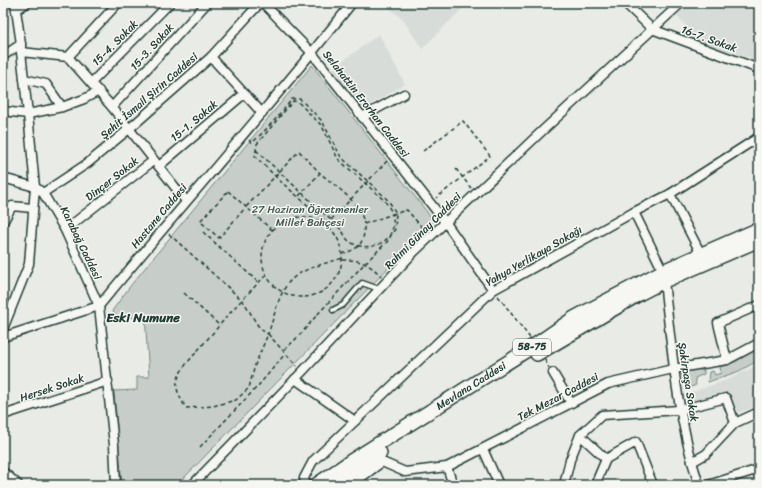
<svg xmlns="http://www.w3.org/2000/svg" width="762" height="488" viewBox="0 0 762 488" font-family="Sriracha,sans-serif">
  <rect width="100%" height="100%" fill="#e9ebe7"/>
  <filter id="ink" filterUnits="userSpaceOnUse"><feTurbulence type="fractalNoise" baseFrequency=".025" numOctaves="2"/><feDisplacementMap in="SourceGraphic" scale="8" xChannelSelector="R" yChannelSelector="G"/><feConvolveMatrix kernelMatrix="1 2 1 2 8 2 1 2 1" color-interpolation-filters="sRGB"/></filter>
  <g filter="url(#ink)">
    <g fill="#d8dcd8">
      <path d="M 382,3 L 468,3 L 422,49 L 402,18 Z"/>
      <path d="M 689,3 L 759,3 L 759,61 L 698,41 L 677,15 Z"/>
      <path d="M 379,34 L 405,84 L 361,110 L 331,70 Z"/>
      <path d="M 759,364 L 759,405 L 735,414 L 729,395 L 692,404 L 692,392 L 727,380 Z"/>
    </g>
    <g fill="#c7cec9" stroke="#73867e">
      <path d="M 312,65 L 434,221 L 177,485 L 122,485 L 114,391 L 137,390 L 137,377 L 149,377 L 145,315 L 120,320 L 112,311 L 131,285 Z"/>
      <path d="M 759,348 L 759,360 L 739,371 L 708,382 L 709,372 L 713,371 L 715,375 L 721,373 L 720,367 L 735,362 Z"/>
      <path d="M 697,369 L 704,371 L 704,374 L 695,378 L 696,385 L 688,388 L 681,373 L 688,370 Z"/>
    </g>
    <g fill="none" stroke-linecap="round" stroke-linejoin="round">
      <g stroke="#1f3d34" stroke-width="7">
        <path id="service" d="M 333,310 L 343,305 L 362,283 L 379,289"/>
      </g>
      <g stroke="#1f3d34" stroke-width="11">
        <g id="minor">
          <path d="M 15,3 L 21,44 L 21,52 L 28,114 L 35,187 L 43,193 L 65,230 L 99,306 L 114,445 L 116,485"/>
          <path d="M 263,3 L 312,53 L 446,223 L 493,290"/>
          <path d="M 625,3 L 652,29 L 759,69"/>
          <path d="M 16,10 L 27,3"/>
          <path d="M 21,52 L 68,57 L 112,107 L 186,201"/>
          <path d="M 3,56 L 21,44"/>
          <path d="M 68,57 L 118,3"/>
          <path d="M 211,57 L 262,113"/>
          <path d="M 24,79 L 46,84 L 62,107"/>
          <path d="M 92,82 L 170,3"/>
          <path d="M 112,107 L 207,3"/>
          <path d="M 3,111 L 28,114 L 62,107 L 84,99 L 99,91"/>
          <path d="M 362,117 L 404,94"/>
          <path d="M 159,166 L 244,94"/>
          <path d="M 3,178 L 35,187 L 29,264 L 3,329"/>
          <path d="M 43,193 L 88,163 L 129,129 L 211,57 L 260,3"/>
          <path d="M 670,194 L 701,254"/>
          <path d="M 634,212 L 663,271"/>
          <path d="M 3,222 L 12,206 L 32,208"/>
          <path d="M 65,230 L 154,160"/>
          <path d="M 664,281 C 672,352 677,417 699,485"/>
          <path d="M 99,306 C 183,204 270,106 352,3"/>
          <path d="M 3,337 L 99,306"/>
          <path d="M 727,360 L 718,323 L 759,305"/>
          <path d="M 553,373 L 571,403"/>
          <path d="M 295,379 L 355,421"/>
          <path d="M 3,415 L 108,381"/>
          <path d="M 580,435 L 606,459"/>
          <path d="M 483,449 L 499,485"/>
          <path d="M 373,458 L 405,472 L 447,467 L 608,384 L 673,369 L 727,360 L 759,343"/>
          <path d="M 692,462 L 706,454 L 735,423 L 759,412"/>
          <path d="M 447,467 L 453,485"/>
          <path d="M 192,485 L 302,372 L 414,252 L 540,133 L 681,3"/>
          <path d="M 306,485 L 304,478 L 313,461 L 493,290 L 634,212 L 670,194 L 759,137"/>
          <path d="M 351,485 L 382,462"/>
          <path d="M 564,485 L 570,460 L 580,435 L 602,415 L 679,410 L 726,398 L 735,423"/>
          <path d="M 595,485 L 606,459 L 636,442 L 653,485"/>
          <path d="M 708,485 L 759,469"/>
        </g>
      </g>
      <g stroke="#1f3d34" stroke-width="13">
        <path id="tertiary" d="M 3,473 L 17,485"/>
      </g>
      <g stroke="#1f3d34" stroke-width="16">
        <g id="primary">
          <path d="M 537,354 L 639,294 L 664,281 L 759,240"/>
          <path id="s1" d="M 316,485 L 351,461 L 535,345 L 574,318 L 663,271 L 759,229"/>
          <path d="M 334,485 L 380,453"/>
        </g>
      </g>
      <g stroke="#1f3d34" stroke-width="1.5" stroke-dasharray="4 3" stroke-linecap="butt">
        <path d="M 249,140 L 252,143 C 267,129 280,115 292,99 L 300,99 L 322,121 L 341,157 L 384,196 L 390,203 L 396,213 L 395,229 L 387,242 L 365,263 L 317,315 L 299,336 L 283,351"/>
        <path d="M 256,150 L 331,220 L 328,223 L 279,180 L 255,156 L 257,144 L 293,101 L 298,102 L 322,126 L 338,159 L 385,201 L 393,214 L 407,210 L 425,231"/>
        <path d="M 423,151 L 463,121 L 490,156 L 436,198"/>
        <path d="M 456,169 L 471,188"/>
        <path d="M 228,191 L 246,207 L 219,238 L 201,222 L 201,220 Z"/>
        <path d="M 299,196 L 320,173 C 336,187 361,202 364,224"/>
        <circle cx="302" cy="257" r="40"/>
        <path d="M 272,230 L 246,207 L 299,151 L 320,173"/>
        <path d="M 203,232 L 259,283"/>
        <path d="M 169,234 L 242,300 C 251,310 255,328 268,334 C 274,318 279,291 291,280 C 303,268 327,263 343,258"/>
        <path d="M 342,254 C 360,249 365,242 364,224 L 393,214 C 393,219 394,226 392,230 C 387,248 359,252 347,239 C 345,237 344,233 342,231 C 339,227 335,223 331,220 L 387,161"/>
        <path d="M 342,260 C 359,259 370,264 381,276"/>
        <path d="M 266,275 L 236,306 L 187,363 C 173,382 174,388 186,408 L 213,406 L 236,400 L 249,388 L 255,365 L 268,334 L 297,366"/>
        <path d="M 184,293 L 219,325"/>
        <path d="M 498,296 L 530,338"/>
        <path d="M 545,360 L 549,368"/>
        <path d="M 200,447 L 258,386 L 285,354"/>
      </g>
      <use href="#service" stroke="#f6f6f2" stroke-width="4"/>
      <use href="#minor" stroke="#f6f6f2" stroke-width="8"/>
      <use href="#tertiary" stroke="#f6f6f2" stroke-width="10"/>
      <use href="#primary" stroke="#f6f6f2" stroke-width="13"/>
    </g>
  </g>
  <g text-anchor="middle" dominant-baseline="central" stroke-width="3" stroke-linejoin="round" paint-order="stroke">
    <rect fill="#f6f6f2" stroke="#60746d" stroke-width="1" x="513" y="339" width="38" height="16" rx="3"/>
    <g font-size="10" font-weight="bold" fill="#1f3d34">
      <text x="532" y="347">58-75</text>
    </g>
    <g font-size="11" fill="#1f3d34" stroke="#f6f6f2">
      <text transform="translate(709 39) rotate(20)">16-7. Sokak</text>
      <text transform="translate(115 43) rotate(-45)">15-4. Sokak</text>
      <text transform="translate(152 47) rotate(-48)">15-3. Sokak</text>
      <text transform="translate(149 96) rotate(-41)">Şehit İsmail Şirin Caddesi</text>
      <text transform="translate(366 104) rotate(52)">Selahattin Erorhan Caddesi</text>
      <text transform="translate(194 121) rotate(-40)">15-1. Sokak</text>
      <text transform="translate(112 179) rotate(-38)">Dinçer Sokak</text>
      <text transform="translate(159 216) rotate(-50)">Hastane Caddesi</text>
      <text transform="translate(423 231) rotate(-45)">Rahmi Günay Caddesi</text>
      <text transform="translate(81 243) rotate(64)">Karabağ Caddesi</text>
      <text transform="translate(534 256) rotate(-30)">Yahya Yerlikaya Sokağı</text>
      <text transform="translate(688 382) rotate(81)">Şakirpaşa Sokak</text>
      <text stroke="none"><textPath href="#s1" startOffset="184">Mevlana Caddesi</textPath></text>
      <text transform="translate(52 388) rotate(-18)">Hersek Sokak</text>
      <text transform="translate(558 397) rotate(-28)">Tek Mezar Caddesi</text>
    </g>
    <g font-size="11" fill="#415a52" stroke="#f6f6f2">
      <text x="310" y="209">27 Haziran Öğretmenler<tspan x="310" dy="13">Millet Bahçesi</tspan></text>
    </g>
    <g font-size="13" font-weight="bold" fill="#1f3d34" stroke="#f6f6f2">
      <text x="143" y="317">Eski Numune</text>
    </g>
  </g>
  <rect width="762" height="488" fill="none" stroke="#f6f6f2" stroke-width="16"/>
  <rect x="8" y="8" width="746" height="472" fill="none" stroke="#1f3d34" stroke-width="1.5" filter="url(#ink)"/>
</svg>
